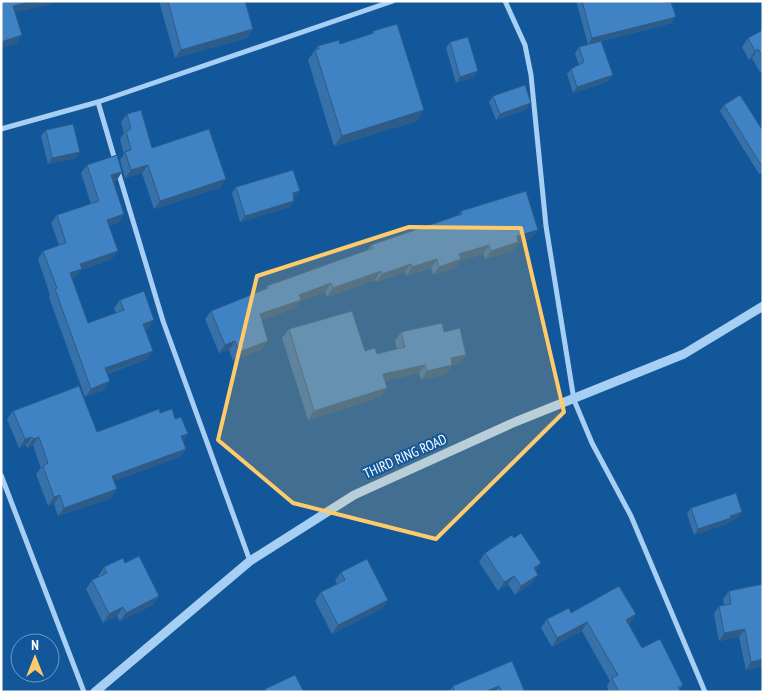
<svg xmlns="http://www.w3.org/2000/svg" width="764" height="693" viewBox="0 0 764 693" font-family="'PT Sans Narrow',sans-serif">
  <rect width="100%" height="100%" fill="#13579b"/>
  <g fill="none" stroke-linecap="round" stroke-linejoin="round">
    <g stroke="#a7cff4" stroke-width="5">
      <path d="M 505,1 L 525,45 L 531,75 L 546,226 L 574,400 L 592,443 L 631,516 L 705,692"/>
      <path d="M 98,102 L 115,160"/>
      <path d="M 1,129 L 98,102 L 393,1"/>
      <path d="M 118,171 L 163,321 L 250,561"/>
      <path d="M 1,475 L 84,692"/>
    </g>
    <path stroke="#a7cff4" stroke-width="9" d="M 95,692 L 250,561 L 354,495 L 515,422 L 684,354 L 763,306"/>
  </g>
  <g fill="#3771a9">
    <path d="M 159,1 L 245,1 L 253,29 L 247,38 L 175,58 Z"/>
    <path d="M 576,1 L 667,1 L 672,23 L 601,41 L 613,75 L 609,81 L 573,93 L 567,74 L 571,69 L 579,65 L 575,53 L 579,47 L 599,41 L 588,44 Z"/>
    <path d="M 763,30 L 763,71 L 760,72 L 752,58 L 749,60 L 742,47 L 748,38 Z"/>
    <path d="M 373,31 L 417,121 L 334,146 L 308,60 L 318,46 L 340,44 L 371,34 Z"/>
    <path d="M 450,42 L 474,77 L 456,83 L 446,48 Z"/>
    <path d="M 493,96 L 527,109 L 496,120 L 489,102 Z"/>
    <path d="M 724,105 L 763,131 L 763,172 L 759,174 L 720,111 Z"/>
    <path d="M 127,114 L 152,148 L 221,187 L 154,209 L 142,173 L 125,178 L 120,160 L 124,154 L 120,139 L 124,133 L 121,122 Z"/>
    <path d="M 46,130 L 76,158 L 48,164 L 41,136 Z"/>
    <path d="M 87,165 L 117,180 L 114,181 L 119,222 L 109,226 L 112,259 L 81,270 L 76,277 L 72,278 L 88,323 L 116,313 L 114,308 L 120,300 L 149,328 L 145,330 L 147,359 L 107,374 L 104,390 L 85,397 L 49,297 L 50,295 L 38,259 L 43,251 L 59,245 L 51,223 L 57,215 L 91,204 L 81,173 Z"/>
    <path d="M 236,187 L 295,197 L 294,198 L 294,201 L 290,207 L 240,222 L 232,193 Z"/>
    <path d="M 461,211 L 532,238 L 518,243 L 512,251 L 485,259 L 483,254 L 460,261 L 455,268 L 433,275 L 431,268 L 406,276 L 405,272 L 376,282 L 375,280 L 327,297 L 325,292 L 300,301 L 295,308 L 262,320 L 268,341 L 262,349 L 233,361 L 229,350 L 219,353 L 205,319 L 211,311 L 265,289 L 267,286 L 367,250 L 371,245 L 458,215 Z"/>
    <path d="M 289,329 L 365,351 L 377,354 L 397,349 L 395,341 L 401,332 L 444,332 L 460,363 L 452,365 L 446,374 L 421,380 L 419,373 L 385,381 L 381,397 L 308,420 L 282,338 Z"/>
    <path d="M 13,411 L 97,432 L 160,413 L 183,441 L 186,449 L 180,457 L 114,481 L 111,498 L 58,516 L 54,504 L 48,506 L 36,474 L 41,468 L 33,445 L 27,448 L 26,445 L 19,448 L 7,419 Z"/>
    <path d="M 691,508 L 742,512 L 738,518 L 729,521 L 726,524 L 694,535 L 687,514 Z"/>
    <path d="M 485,553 L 536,571 L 532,583 L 515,595 L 508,584 L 498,591 L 479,562 Z"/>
    <path d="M 125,563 L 159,596 L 153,605 L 120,621 L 117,616 L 103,623 L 86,589 L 92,580 L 98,577 L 98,576 L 104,567 Z"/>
    <path d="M 341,572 L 388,600 L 381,609 L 332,634 L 315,601 L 321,592 L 337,584 L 335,581 Z"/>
    <path d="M 763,584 L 763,666 L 746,670 L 739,637 L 719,641 L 714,614 L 719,606 L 724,605 L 723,599 L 729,591 Z"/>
    <path d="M 571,613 L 636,614 L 630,623 L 629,624 L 642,648 L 683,685 L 679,690 L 680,692 L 609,692 L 607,686 L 610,681 L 582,631 L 552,647 L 541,628 L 547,619 Z"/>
    <path d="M 512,661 L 524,690 L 523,692 L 449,692 L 453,686 Z"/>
  </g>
  <g fill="#2d5c89">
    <path d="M 34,1 L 66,1 L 7,14 L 13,6 Z"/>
    <path d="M 676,17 L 672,23 L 588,44 L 592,38 Z"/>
    <path d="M 253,29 L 247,38 L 175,58 L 181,50 Z"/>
    <path d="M 22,35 L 16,44 L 1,48 L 1,42 Z"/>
    <path d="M 758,49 L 752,58 L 749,60 L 755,51 Z"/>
    <path d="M 478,71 L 474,77 L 456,83 L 460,77 Z"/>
    <path d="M 613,75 L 609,81 L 573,93 L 577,87 Z"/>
    <path d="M 531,103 L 527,109 L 496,120 L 500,114 Z"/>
    <path d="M 424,110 L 417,121 L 334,146 L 342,136 Z"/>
    <path d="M 80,152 L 76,158 L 48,164 L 52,158 Z"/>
    <path d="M 148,165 L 142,173 L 125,178 L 131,170 Z"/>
    <path d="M 122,172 L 117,180 L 106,183 L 111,175 Z"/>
    <path d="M 226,179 L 221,187 L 154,209 L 160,201 Z"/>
    <path d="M 300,191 L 295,197 L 289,199 L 293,193 Z"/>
    <path d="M 294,201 L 290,207 L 240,222 L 245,216 Z"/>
    <path d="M 124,214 L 119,222 L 101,228 L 107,220 Z"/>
    <path d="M 538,230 L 532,238 L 518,243 L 512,251 L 485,259 L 491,251 L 517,236 Z"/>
    <path d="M 489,245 L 483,254 L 460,261 L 455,268 L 433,275 L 439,267 L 459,254 Z"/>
    <path d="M 118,251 L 112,259 L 81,270 L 76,277 L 64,281 L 70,273 L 80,264 Z"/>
    <path d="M 437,259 L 431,268 L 406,276 L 412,267 Z"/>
    <path d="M 411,264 L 405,272 L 376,282 L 382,274 Z"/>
    <path d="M 381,271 L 375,280 L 327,297 L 333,288 Z"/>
    <path d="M 331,283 L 325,292 L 300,301 L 295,308 L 254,323 L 260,314 L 299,295 Z"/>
    <path d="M 154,320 L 149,328 L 137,333 L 143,324 Z"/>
    <path d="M 235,341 L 229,350 L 219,353 L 225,345 Z"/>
    <path d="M 268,341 L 262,349 L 233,361 L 239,352 Z"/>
    <path d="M 153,351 L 147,359 L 99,376 L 105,368 Z"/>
    <path d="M 466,355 L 460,363 L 452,365 L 446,374 L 421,380 L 427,371 L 451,358 Z"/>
    <path d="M 425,365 L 419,373 L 377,383 L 383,374 Z"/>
    <path d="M 110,381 L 104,390 L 85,397 L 91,389 Z"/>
    <path d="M 387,388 L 381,397 L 308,420 L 314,411 Z"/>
    <path d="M 188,434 L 182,443 L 181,436 Z"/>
    <path d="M 32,437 L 26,445 L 19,448 L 25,439 Z"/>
    <path d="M 39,437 L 33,445 L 27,448 L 33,439 Z"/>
    <path d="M 186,449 L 180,457 L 106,484 L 112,476 Z"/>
    <path d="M 117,489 L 111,498 L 58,516 L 64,508 Z"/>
    <path d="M 60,495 L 54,504 L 48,506 L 54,497 Z"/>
    <path d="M 742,512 L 738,518 L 729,521 L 726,524 L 694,535 L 698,529 L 730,516 Z"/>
    <path d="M 541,563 L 535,572 L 534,568 Z"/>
    <path d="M 538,575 L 532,583 L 515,595 L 521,586 Z"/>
    <path d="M 514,576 L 508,584 L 498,591 L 504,582 Z"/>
    <path d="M 159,596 L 153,605 L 120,621 L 126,613 Z"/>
    <path d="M 388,600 L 381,609 L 332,634 L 338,625 Z"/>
    <path d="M 123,607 L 117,616 L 103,623 L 109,614 Z"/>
    <path d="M 636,614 L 630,623 L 621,628 L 626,620 Z"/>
    <path d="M 587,622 L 582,631 L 552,647 L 557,638 Z"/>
    <path d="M 745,629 L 739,637 L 719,641 L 724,633 Z"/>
    <path d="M 763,659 L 763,666 L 746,670 L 751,662 Z"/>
    <path d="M 499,686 L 495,692 L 484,692 Z"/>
  </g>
  <g fill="#4083c4" stroke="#2d5c89">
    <path d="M 1,1 L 34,1 L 13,6 L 22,35 L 1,42 Z"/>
    <path d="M 168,1 L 245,1 L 253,29 L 181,50 Z"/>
    <path d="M 582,1 L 667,1 L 667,3 L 671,2 L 676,17 L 592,38 Z"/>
    <path d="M 397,24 L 424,110 L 342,136 L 315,50 L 319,49 L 318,46 L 339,40 L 340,44 L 374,33 L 373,31 Z"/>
    <path d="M 763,30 L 763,57 L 758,49 L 755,51 L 748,38 Z"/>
    <path d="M 468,37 L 478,71 L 460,77 L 450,42 Z"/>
    <path d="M 601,41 L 613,75 L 577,87 L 571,69 L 584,62 L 579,47 Z"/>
    <path d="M 525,85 L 531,103 L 500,114 L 493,96 Z"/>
    <path d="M 740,95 L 763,131 L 763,168 L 724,105 Z"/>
    <path d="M 141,110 L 152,148 L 209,129 L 226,179 L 160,201 L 148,165 L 131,170 L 125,152 L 131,150 L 126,131 L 131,129 L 127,114 Z"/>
    <path d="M 73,124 L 80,152 L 52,158 L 46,130 Z"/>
    <path d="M 117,155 L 122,172 L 111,175 L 124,214 L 107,220 L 118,251 L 80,264 L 82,269 L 70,273 L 88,323 L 124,310 L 120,300 L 144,291 L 154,320 L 143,324 L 153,351 L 105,368 L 110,381 L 91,389 L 55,289 L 57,288 L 43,251 L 66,243 L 57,215 L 99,201 L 87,165 Z"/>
    <path d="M 293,170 L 300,191 L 293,193 L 294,201 L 245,216 L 236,187 Z"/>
    <path d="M 526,191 L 538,230 L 517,236 L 518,242 L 491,251 L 489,245 L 459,254 L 461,259 L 439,267 L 437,259 L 412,267 L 411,264 L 382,274 L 381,271 L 333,288 L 331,283 L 299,295 L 301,300 L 260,314 L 268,341 L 239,352 L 235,341 L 225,345 L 211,311 L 268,288 L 267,286 L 373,248 L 371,245 L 462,214 L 461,211 Z"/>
    <path d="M 352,311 L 365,351 L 375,348 L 377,354 L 405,347 L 401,332 L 442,323 L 444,332 L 460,328 L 466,355 L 451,358 L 452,365 L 427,371 L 425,365 L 383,374 L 387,388 L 314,411 L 289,329 Z"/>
    <path d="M 79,386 L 97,432 L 159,409 L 160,413 L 172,409 L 175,419 L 181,417 L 188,434 L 181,436 L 186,449 L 112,476 L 117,489 L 64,508 L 60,495 L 54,497 L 43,466 L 48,463 L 39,437 L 33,439 L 32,437 L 25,439 L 13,411 Z"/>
    <path d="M 736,493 L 742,512 L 730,516 L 731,518 L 698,529 L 691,508 Z"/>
    <path d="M 521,533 L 541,563 L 534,568 L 538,575 L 521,586 L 514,576 L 504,582 L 485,553 L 512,535 L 514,538 Z"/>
    <path d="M 139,556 L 159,596 L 126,613 L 123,607 L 109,614 L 92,580 L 107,573 L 104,567 L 123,558 L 125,563 Z"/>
    <path d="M 367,559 L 388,600 L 338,625 L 321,592 L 345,580 L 341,572 Z"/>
    <path d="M 763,584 L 763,659 L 751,662 L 745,629 L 724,633 L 719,606 L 731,604 L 729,591 Z"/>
    <path d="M 619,586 L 636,614 L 626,620 L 642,648 L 660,639 L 683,685 L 678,687 L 680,692 L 619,692 L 612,678 L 618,675 L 587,622 L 557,638 L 547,619 L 569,608 L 571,613 Z"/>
    <path d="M 512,661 L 524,690 L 520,692 L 502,692 L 499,686 L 484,692 L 455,692 L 453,686 Z"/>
    <path d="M 295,675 L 304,692 L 267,692 L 265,689 Z"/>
  </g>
  <path fill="#ffcb6a" fill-opacity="0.2" stroke="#ffcb6a" stroke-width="4" stroke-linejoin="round" d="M 409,227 L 521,228 L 564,412 L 436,539 L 293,503 L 218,440 L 257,276 Z"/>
  <g text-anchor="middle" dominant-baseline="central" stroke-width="4" stroke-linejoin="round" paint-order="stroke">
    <g font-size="14" fill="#fff" stroke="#13579b">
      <text transform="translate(405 456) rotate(-24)">THIRD RING ROAD</text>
    </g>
  </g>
  <rect width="764" height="693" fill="none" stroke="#ffffff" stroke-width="5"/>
  <g transform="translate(35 658)"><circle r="24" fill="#13579b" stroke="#719ac3"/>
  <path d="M0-4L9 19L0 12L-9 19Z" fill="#ffcb6a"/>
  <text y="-8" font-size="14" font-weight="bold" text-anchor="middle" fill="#ffffff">N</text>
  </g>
</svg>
